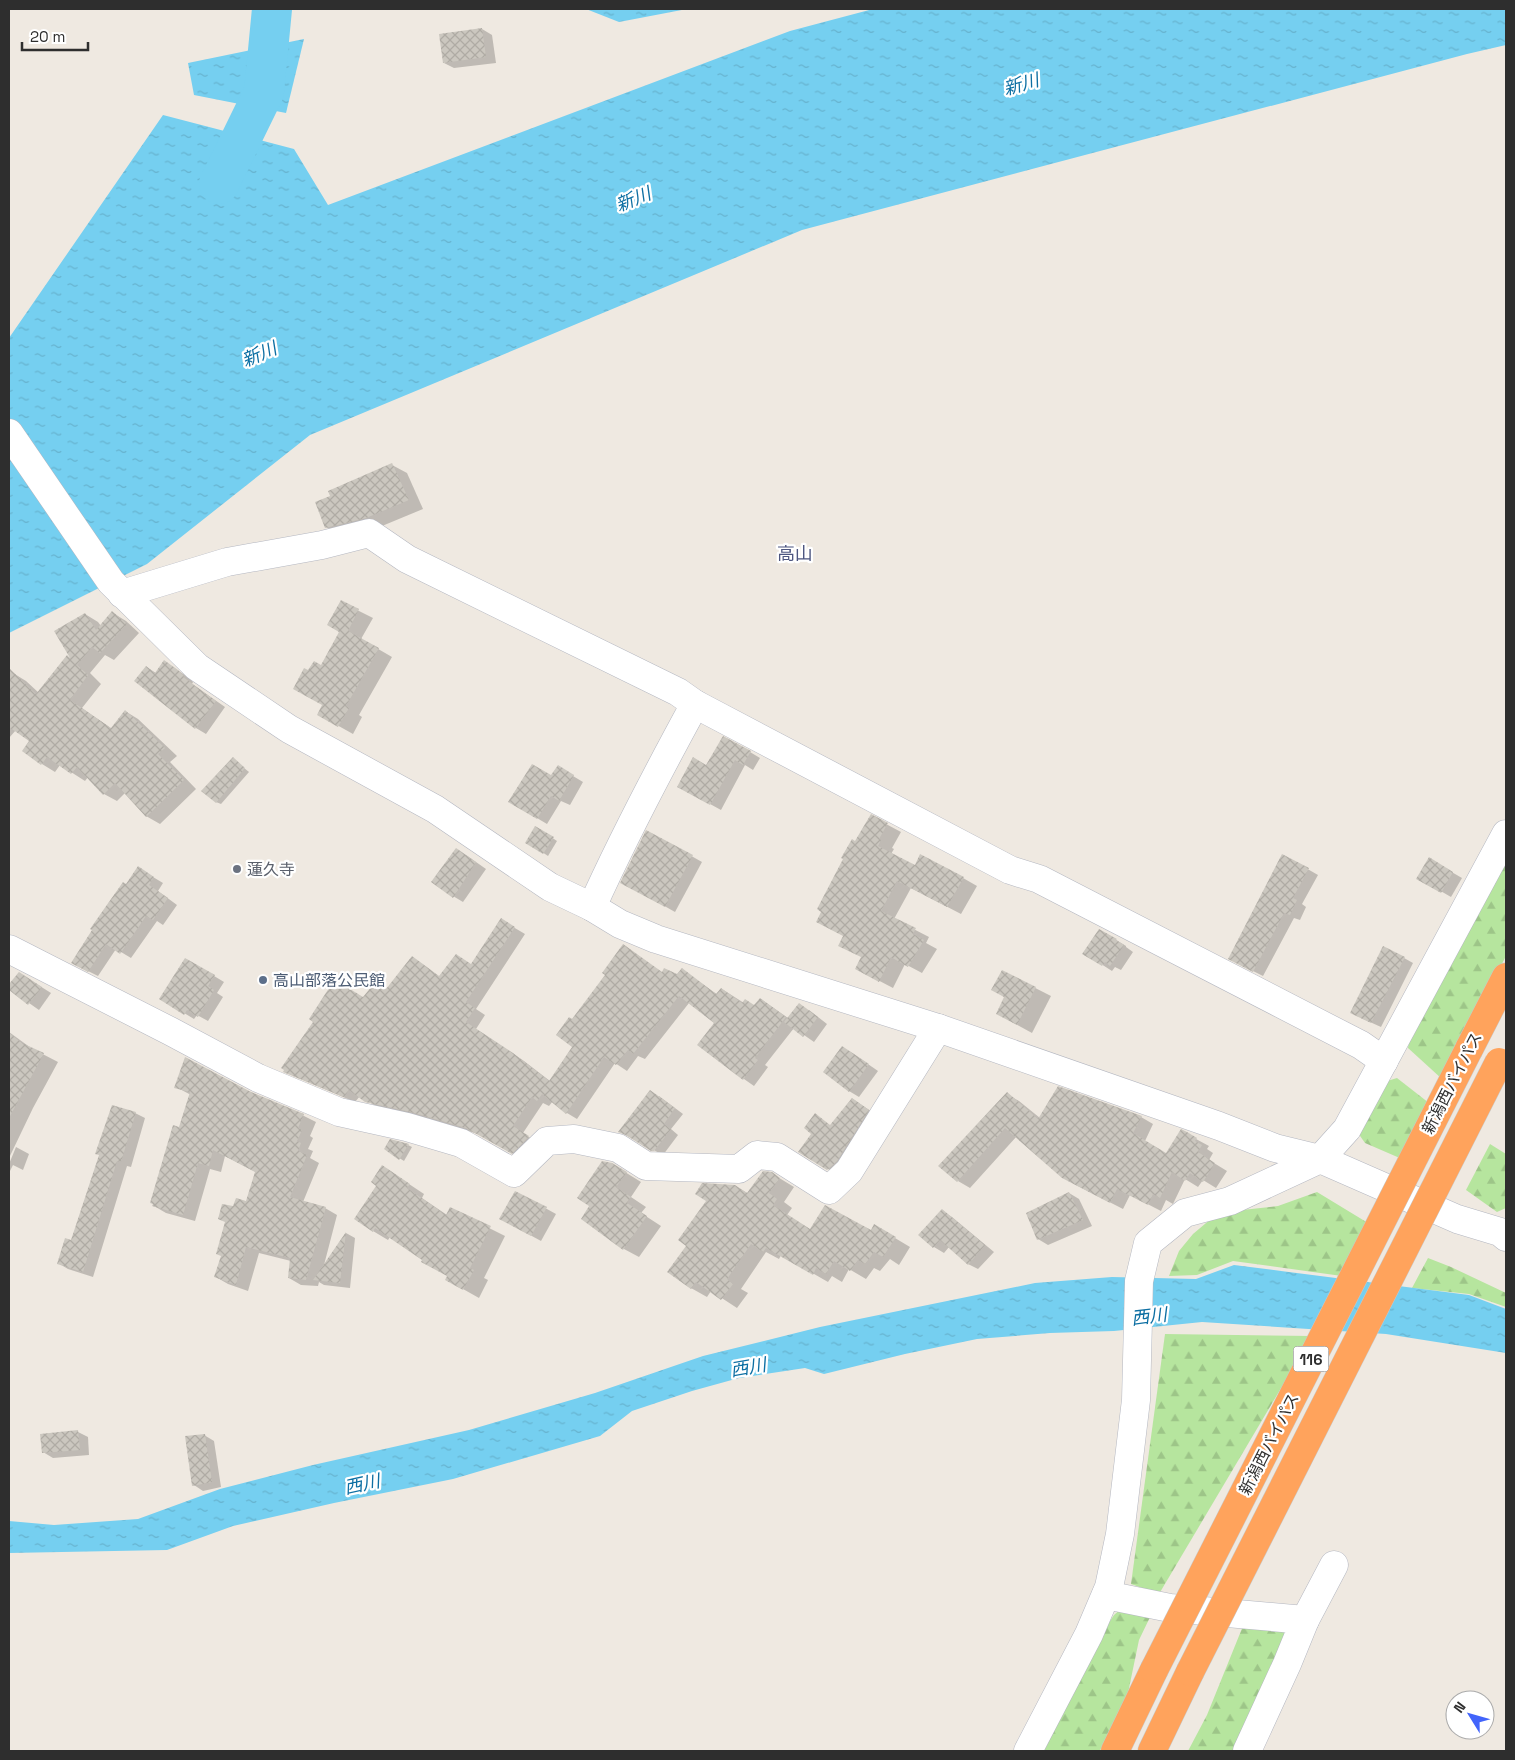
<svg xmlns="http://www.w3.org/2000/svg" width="1515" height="1760" viewBox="0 0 1515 1760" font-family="'Space Grotesk','Noto Sans JP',sans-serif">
  <defs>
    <pattern id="forest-firs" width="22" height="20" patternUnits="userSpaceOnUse" patternTransform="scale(1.25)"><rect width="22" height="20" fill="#b6e59e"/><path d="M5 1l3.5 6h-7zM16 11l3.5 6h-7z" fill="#9dc588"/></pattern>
    <pattern id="water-ripples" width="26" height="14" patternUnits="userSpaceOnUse" patternTransform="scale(1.25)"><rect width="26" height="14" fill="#75cff0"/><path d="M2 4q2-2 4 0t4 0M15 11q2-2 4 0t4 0" fill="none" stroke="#66b2ce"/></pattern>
    <pattern id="building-cross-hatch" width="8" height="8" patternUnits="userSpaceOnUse" patternTransform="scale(1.25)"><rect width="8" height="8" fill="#cbc7bf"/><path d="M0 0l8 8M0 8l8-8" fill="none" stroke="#afaba4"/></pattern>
  </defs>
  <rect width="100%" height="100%" fill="#efe9e1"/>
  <g fill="url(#forest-firs)">
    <path d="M 1506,852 L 1506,956 L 1442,1079 L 1408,1048 L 1410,1034 Z"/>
    <path d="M 1397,1078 L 1429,1103 L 1402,1159 L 1365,1143 L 1358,1133 L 1384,1082 Z"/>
    <path d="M 1490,1144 L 1506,1154 L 1506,1208 L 1497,1212 L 1466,1190 Z"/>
    <path d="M 1317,1192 L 1368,1223 L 1342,1276 L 1233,1261 L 1197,1275 L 1169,1276 L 1179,1251 L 1193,1234 L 1212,1218 L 1224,1212 L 1278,1206 Z"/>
    <path d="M 1428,1258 L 1451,1267 L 1506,1293 L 1506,1307 L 1469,1294 L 1412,1288 Z"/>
    <path d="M 1165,1334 L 1312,1336 L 1159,1594 L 1131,1584 Z"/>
    <path d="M 1122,1608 L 1152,1613 L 1139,1640 L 1128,1693 L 1100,1751 L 1040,1751 L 1093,1647 L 1114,1615 Z"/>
    <path d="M 1243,1626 L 1279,1628 L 1287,1634 L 1236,1751 L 1188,1751 L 1207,1715 Z"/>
  </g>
  <g fill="url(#water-ripples)">
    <path d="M 586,9 L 687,9 L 619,22 Z"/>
    <path d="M 873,9 L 1506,9 L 1506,45 L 1467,54 L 802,230 L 310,435 L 147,564 L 9,633 L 9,338 L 163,115 L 294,149 L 328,205 L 790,31 Z"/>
    <path d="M 304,39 L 286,113 L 194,95 L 188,63 Z"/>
    <path d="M 1234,1265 L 1469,1295 L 1506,1309 L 1506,1353 L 1386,1334 L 1202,1322 L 1114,1331 L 1050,1333 L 977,1339 L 905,1354 L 824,1374 L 805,1368 L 739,1378 L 692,1391 L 632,1411 L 600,1436 L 453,1479 L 334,1503 L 233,1526 L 167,1550 L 9,1553 L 9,1521 L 54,1525 L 138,1519 L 220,1489 L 313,1465 L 469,1430 L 595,1393 L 703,1356 L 820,1327 L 1035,1283 L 1112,1277 L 1196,1279 Z"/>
  </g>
  <g fill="#0003">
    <path d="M 482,29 L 492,35 L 496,63 L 454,68 L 444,63 Z"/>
    <path d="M 392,465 L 407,473 L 423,509 L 382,526 L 341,536 L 326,527 Z"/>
    <path d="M 341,602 L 373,618 L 361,639 L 392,657 L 359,715 L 362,717 L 353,734 L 319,715 L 324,705 L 309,672 L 322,667 L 341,631 Z"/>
    <path d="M 113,613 L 126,621 L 139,633 L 114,660 L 105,655 L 90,673 L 101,684 L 82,708 L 112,729 L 125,711 L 138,719 L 177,756 L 170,762 L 196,789 L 160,824 L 146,816 L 125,793 L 117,801 L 104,794 L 88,777 L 85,781 L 60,765 L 55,772 L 42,764 L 24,751 L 31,741 L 16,730 L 9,738 L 9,677 L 13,673 L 26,681 L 39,693 L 73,660 L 85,614 L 98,622 L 101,626 Z"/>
    <path d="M 146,667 L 156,673 L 174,668 L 188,677 L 193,682 L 192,684 L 225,707 L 206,734 L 196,728 L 136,681 Z"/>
    <path d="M 750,752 L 760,758 L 753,770 L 745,765 L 721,810 L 679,787 L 707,766 Z"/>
    <path d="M 233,759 L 249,772 L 221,804 L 216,802 Z"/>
    <path d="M 558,767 L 583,782 L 570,805 L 561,801 L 547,824 L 510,802 L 552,777 Z"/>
    <path d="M 871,816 L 901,832 L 892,848 L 894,849 L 891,854 L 915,866 L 963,878 L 977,886 L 961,914 L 911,888 L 894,919 L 929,937 L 926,943 L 937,949 L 922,973 L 905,964 L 893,988 L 870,976 L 862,957 L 845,936 L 856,843 Z"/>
    <path d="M 536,827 L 557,841 L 548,856 L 527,842 Z"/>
    <path d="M 647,831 L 702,862 L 675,912 L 622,882 Z"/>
    <path d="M 466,855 L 486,869 L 463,902 L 453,896 Z"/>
    <path d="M 1283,855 L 1318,875 L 1302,904 L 1306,907 L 1300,920 L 1294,918 L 1263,976 L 1239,964 Z"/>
    <path d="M 1429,859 L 1462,878 L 1451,897 L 1418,878 Z"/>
    <path d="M 148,874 L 163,883 L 158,891 L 177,905 L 163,925 L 157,921 L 131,958 L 116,949 L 98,976 L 82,968 L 127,885 Z"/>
    <path d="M 501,920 L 525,934 L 476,1009 L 485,1015 L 476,1029 L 524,1061 L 550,1081 L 574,1046 L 573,1021 L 663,973 L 678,976 L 682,970 L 718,995 L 722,989 L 744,1003 L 755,1006 L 761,999 L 788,1018 L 809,1010 L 827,1024 L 814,1042 L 794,1028 L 765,1065 L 768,1067 L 754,1086 L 744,1079 L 699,1045 L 716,1023 L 689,1003 L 645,1059 L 638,1056 L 627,1071 L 615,1063 L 577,1119 L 567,1113 L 553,1101 L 549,1106 L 543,1103 L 523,1133 L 539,1144 L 523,1159 L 478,1134 L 424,1118 L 377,1107 L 360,1096 L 355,1102 L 296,1077 L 285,1071 L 363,998 L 376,983 L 387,989 L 413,958 L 440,977 L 472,965 Z"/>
    <path d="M 1100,930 L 1126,946 L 1126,947 L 1133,952 L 1121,970 L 1115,967 L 1112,971 L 1084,953 Z"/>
    <path d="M 1404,958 L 1413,963 L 1381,1027 L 1361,1018 Z"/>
    <path d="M 186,959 L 224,982 L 217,993 L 223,997 L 208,1021 L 197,1015 L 194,1019 L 161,999 Z"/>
    <path d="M 1002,971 L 1051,996 L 1032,1033 L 1012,1022 L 1006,997 Z"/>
    <path d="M 19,973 L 51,993 L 39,1010 L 9,989 L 9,986 Z"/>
    <path d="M 9,1032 L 31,1048 L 58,1062 L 33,1108 L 9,1158 Z"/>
    <path d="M 852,1053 L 878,1071 L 859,1097 L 849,1091 Z"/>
    <path d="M 176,1087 L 250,1093 L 304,1116 L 316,1122 L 310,1136 L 313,1138 L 308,1149 L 313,1151 L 310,1158 L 319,1163 L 303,1202 L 325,1208 L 337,1215 L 324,1265 L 346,1233 L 355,1238 L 350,1288 L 324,1285 L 319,1282 L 318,1286 L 301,1285 L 289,1278 L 291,1261 L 259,1253 L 248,1291 L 228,1284 L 216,1277 L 246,1203 L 256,1172 L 225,1156 L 221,1172 L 210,1169 L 195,1221 L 166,1213 L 154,1206 L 191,1095 Z"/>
    <path d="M 1007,1094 L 1019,1101 L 1040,1118 L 1141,1117 L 1153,1124 L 1145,1141 L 1167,1155 L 1196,1139 L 1209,1146 L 1207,1149 L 1213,1153 L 1209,1160 L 1227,1171 L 1216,1188 L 1203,1180 L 1198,1187 L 1185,1179 L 1173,1204 L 1166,1200 L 1161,1211 L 1130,1195 L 1123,1209 L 1076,1185 L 1017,1136 L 970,1188 L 958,1181 Z"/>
    <path d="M 659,1096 L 683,1114 L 671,1129 L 678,1135 L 663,1155 L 620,1132 Z"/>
    <path d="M 853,1099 L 878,1116 L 838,1175 L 828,1169 L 813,1133 L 815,1115 L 831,1126 Z"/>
    <path d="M 135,1113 L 145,1118 L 131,1167 L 127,1166 L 93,1277 L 68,1269 L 58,1263 L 72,1242 L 100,1155 Z"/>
    <path d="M 408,1145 L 412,1147 L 404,1161 L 385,1149 Z"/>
    <path d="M 16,1147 L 29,1154 L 23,1170 L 13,1165 L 9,1173 L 9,1164 Z"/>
    <path d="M 612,1164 L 641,1182 L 631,1197 L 646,1207 L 641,1213 L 661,1226 L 639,1257 L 624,1249 Z"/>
    <path d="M 771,1173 L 794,1187 L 784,1202 L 792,1208 L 787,1215 L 811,1230 L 871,1232 L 875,1226 L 910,1247 L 899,1265 L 890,1259 L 880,1271 L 874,1268 L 866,1279 L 849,1269 L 842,1282 L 832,1276 L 828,1282 L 781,1255 L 779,1259 L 766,1252 L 741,1289 L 748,1293 L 737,1308 L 711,1291 L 707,1297 L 691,1288 L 735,1186 L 749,1194 Z"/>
    <path d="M 397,1176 L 424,1194 L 422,1198 L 447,1215 L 451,1209 L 505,1236 L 484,1278 L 488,1280 L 479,1298 L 447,1280 L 448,1276 L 390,1237 L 388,1240 L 373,1231 Z"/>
    <path d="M 516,1192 L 556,1214 L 541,1241 L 510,1224 Z"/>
    <path d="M 1069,1193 L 1079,1199 L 1092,1226 L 1048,1245 L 1038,1239 Z"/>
    <path d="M 942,1211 L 952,1217 L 994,1252 L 978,1269 L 968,1264 L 949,1247 L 944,1253 L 934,1247 L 920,1235 Z"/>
    <path d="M 78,1432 L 88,1437 L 89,1455 L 53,1458 L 43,1452 Z"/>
    <path d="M 204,1435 L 214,1441 L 221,1487 L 203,1491 L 194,1485 Z"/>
  </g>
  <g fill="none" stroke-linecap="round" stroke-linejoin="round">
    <path stroke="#75cff0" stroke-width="40" d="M 219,184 L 264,92 L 272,9"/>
  </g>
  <g fill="url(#building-cross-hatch)">
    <path d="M 482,28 L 486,57 L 443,63 L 439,34 Z"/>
    <path d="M 392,463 L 409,500 L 366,518 L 325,528 L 315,502 L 330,496 L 328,491 Z"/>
    <path d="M 341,600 L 359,609 L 348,631 L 379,648 L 346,706 L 349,708 L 338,727 L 317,715 L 322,705 L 293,689 L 304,668 L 308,670 L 314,661 L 321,665 L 339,632 L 327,625 Z"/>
    <path d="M 112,611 L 127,624 L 100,653 L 92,647 L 77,665 L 88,675 L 70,700 L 111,728 L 125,710 L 165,748 L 158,754 L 184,780 L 146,817 L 115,783 L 103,795 L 77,767 L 71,774 L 47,757 L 41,765 L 22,751 L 29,741 L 9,727 L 9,668 L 36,694 L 67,655 L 70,658 L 54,631 L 85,613 L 96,630 Z"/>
    <path d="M 164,660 L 178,670 L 184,676 L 183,677 L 216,701 L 195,729 L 134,681 L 146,666 L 155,673 Z"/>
    <path d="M 723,736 L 751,751 L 743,765 L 735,760 L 710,805 L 677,787 L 693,757 L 706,765 Z"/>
    <path d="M 233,757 L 245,768 L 216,803 L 201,791 Z"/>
    <path d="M 532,764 L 551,775 L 558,765 L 574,775 L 559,801 L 551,796 L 537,819 L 508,802 Z"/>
    <path d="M 871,814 L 888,823 L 879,839 L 881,840 L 878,846 L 915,865 L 920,854 L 964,877 L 947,907 L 897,881 L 881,911 L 916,928 L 913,934 L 924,940 L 908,967 L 891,957 L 879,982 L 855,969 L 861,957 L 838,946 L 843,936 L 816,922 L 821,912 L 817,909 L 843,859 L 841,858 L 852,839 L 855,841 Z"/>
    <path d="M 535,826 L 554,837 L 543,854 L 525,843 Z"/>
    <path d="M 646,830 L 693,855 L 665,907 L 620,883 Z"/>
    <path d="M 456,848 L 476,862 L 453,898 L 431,882 Z"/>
    <path d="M 1282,854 L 1309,868 L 1293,898 L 1297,900 L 1290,915 L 1284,913 L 1253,972 L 1228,959 Z"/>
    <path d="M 1429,857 L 1453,872 L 1441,893 L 1416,879 Z"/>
    <path d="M 138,866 L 154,877 L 149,885 L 168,898 L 153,920 L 146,916 L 120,954 L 106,944 L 88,972 L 71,963 L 92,930 L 90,929 L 104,909 L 123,882 L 126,884 Z"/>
    <path d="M 501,918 L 515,927 L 466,1002 L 475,1008 L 466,1022 L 513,1053 L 549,1081 L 572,1047 L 556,1035 L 569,1017 L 572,1019 L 605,975 L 602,973 L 623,944 L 662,972 L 664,968 L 677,974 L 682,968 L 716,994 L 721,988 L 742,1003 L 745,999 L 754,1005 L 760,998 L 786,1017 L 755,1058 L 758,1060 L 743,1080 L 697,1045 L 714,1023 L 679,996 L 633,1054 L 628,1050 L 616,1065 L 604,1057 L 566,1114 L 542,1094 L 537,1101 L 532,1097 L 513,1126 L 529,1136 L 512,1154 L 466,1128 L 411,1112 L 365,1102 L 349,1090 L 344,1097 L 283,1072 L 284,1070 L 281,1068 L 313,1022 L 309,1019 L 331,985 L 338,989 L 342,984 L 363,997 L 376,981 L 386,989 L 412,956 L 439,976 L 456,954 L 471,964 Z"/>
    <path d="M 1099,929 L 1117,939 L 1116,940 L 1124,945 L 1110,966 L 1105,962 L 1102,966 L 1082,954 Z"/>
    <path d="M 1383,946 L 1405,957 L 1371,1023 L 1350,1013 Z"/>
    <path d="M 185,958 L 215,975 L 208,986 L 214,990 L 198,1017 L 187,1010 L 184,1015 L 159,999 Z"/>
    <path d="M 1002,970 L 1036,987 L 1017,1025 L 996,1014 L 1004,997 L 991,990 Z"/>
    <path d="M 19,972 L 42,987 L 28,1005 L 9,990 L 9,984 Z"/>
    <path d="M 799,1003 L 818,1017 L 803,1037 L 784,1022 Z"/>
    <path d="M 9,1033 L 22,1043 L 44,1053 L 9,1118 Z"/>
    <path d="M 842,1046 L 869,1064 L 849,1092 L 823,1072 Z"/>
    <path d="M 185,1057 L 251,1092 L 304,1114 L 298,1128 L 302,1130 L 297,1141 L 301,1143 L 298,1151 L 307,1155 L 290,1197 L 326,1207 L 306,1280 L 288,1278 L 290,1258 L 246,1247 L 236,1285 L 214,1277 L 221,1256 L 216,1254 L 225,1222 L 218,1219 L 222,1204 L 233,1206 L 236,1198 L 246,1201 L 255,1172 L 213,1150 L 209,1166 L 198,1163 L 183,1215 L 152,1206 L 153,1204 L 150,1203 L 173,1125 L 179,1127 L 190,1092 L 174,1088 Z"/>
    <path d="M 1058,1086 L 1142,1116 L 1133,1133 L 1166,1153 L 1181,1129 L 1187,1132 L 1197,1138 L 1195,1141 L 1202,1145 L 1198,1152 L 1215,1163 L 1203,1182 L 1190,1173 L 1185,1181 L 1172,1172 L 1160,1198 L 1153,1194 L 1148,1205 L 1117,1189 L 1110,1203 L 1062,1178 L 1005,1128 L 957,1182 L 938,1166 L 1007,1092 L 1038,1119 Z"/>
    <path d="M 650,1090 L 675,1108 L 664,1124 L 671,1129 L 654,1151 L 651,1151 L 626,1135 L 618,1132 Z"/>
    <path d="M 852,1098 L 869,1110 L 837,1161 L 827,1170 L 798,1152 L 811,1134 L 804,1128 L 815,1113 L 830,1125 Z"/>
    <path d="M 112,1105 L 136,1112 L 121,1162 L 117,1161 L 83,1272 L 57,1264 L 65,1238 L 71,1240 L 99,1155 L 95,1154 Z"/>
    <path d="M 390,1139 L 409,1144 L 399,1160 L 384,1149 Z"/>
    <path d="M 602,1161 L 612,1163 L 627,1172 L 616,1187 L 631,1197 L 627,1203 L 647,1216 L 623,1250 L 581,1219 L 589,1206 L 577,1198 Z"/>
    <path d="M 382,1165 L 410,1184 L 407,1188 L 446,1215 L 450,1207 L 491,1226 L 470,1268 L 474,1270 L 463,1290 L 445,1280 L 447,1276 L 421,1262 L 422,1260 L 375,1228 L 373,1232 L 354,1219 L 376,1186 L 371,1182 Z"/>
    <path d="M 763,1171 L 772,1172 L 780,1178 L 769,1193 L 777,1199 L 773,1205 L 810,1229 L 825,1205 L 871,1230 L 874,1224 L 896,1237 L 883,1257 L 874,1252 L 865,1264 L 858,1260 L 850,1271 L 834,1261 L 826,1274 L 816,1268 L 813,1275 L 766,1248 L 763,1252 L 751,1244 L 727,1279 L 733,1284 L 721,1300 L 696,1282 L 691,1289 L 667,1272 L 686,1246 L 678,1240 L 706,1201 L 695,1194 L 702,1183 L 735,1185 L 747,1193 Z"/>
    <path d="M 515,1191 L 547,1207 L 531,1236 L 499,1219 Z"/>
    <path d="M 1069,1192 L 1083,1220 L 1037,1240 L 1026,1213 Z"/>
    <path d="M 942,1209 L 985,1245 L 968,1265 L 940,1240 L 933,1248 L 918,1235 Z"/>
    <path d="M 346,1232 L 340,1283 L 313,1280 Z"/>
    <path d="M 78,1430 L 80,1450 L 42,1453 L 40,1434 Z"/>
    <path d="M 205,1434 L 212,1482 L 192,1486 L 185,1436 Z"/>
  </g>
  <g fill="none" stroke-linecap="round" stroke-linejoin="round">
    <g stroke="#b4b7c1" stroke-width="29">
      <g id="minor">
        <path d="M 9,433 L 111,582 L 197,667 L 289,729 L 435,809 L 550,887 L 592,907 L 620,924 L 656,939 L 938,1028 L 1219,1126 L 1275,1148 L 1320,1159 L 1457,1219 L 1500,1232 L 1506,1237"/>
        <path d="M 122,594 L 227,562 L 322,545 L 369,533 L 407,559 L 678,692 L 695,704 L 1010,870 L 1039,879 L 1361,1045 L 1384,1061"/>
        <path d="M 592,907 C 623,838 659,770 695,704"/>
        <path d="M 9,949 L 170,1031 L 258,1078 L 339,1112 L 407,1127 L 461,1143 L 514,1173 L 547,1141 L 574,1139 L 618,1148 L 646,1166 L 739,1169 L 757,1155 L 777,1157 L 829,1190 L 849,1171 L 938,1028"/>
        <path d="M 1106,1595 L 1170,1608 L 1305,1620 L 1287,1664 L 1247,1751"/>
        <path d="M 1305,1620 L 1334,1565"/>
        <path d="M 1028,1751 L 1089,1634 L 1109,1587 L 1120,1534 L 1136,1400 L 1139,1281 L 1148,1243 L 1185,1213 L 1230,1201 L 1320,1159 L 1347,1129 L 1506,834"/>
      </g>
    </g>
    <g stroke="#c9c9c9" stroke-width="29">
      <g id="highway">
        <path d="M 1469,1049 L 1506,977"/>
        <path d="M 1115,1751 L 1154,1670"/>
        <path d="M 1152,1751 L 1190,1672"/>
      </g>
    </g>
    <use href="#minor" stroke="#fff" stroke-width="28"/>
    <use href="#highway" stroke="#ffa35c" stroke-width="28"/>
    <g stroke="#c9c9c9" stroke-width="29" stroke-linecap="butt">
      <g id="highway-bridge">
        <path d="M 1154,1670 L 1469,1049"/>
        <path d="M 1190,1672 L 1499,1062"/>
      </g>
    </g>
    <use href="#highway-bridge" stroke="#ffa35c" stroke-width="28"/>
  </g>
  <circle fill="#6b7280" stroke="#fff" stroke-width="2" cx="237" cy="869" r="5"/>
  <circle fill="#5c6f8a" stroke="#fff" stroke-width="2" cx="263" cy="980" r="5"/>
  <g text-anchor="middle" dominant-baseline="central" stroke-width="4.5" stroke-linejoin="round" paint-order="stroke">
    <rect fill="#fff" stroke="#6d6d6d" stroke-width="1" x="1293.5" y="1346.5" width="35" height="25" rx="4"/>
    <g font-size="15" font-weight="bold" fill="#2e2e2e">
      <text x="1311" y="1359">116</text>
    </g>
    <g font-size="16" fill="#5b616d" stroke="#fff" text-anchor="start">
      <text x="247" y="869">蓮久寺</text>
    </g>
    <g font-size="16" fill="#4e5e75" stroke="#fff" text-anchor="start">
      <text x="273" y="980">高山部落公民館</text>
    </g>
    <g font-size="16" fill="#2e2e2e" stroke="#fff">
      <text transform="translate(1452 1083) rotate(-63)">新潟西バイパス</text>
      <text transform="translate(1269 1444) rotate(-63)">新潟西バイパス</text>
    </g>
    <g font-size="18" font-style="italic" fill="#0d6fa3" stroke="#fff">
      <text transform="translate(1021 84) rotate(-16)">新川</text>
      <text transform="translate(633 199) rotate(-22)">新川</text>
      <text transform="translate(259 354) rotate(-23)">新川</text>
      <text transform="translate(1149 1316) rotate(-7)">西川</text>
      <text transform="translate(748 1367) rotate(-10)">西川</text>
      <text transform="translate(362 1484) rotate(-12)">西川</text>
    </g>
    <g font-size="18" fill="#4d5680" stroke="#fff">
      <text x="795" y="553">高山</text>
    </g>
  </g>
  <rect width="1515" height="1760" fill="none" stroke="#2e2e2e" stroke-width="20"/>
  <g transform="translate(1470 1715) rotate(307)"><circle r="24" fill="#ffffff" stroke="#ababab"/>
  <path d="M0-4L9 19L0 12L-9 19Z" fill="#4264fb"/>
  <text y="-8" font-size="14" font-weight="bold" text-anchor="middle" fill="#2e2e2e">N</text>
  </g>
  <path d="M22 42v8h66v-8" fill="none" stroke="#2e2e2e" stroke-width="2.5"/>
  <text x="30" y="42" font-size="15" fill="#2e2e2e" stroke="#ffffff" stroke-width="4" paint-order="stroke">20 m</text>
</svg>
